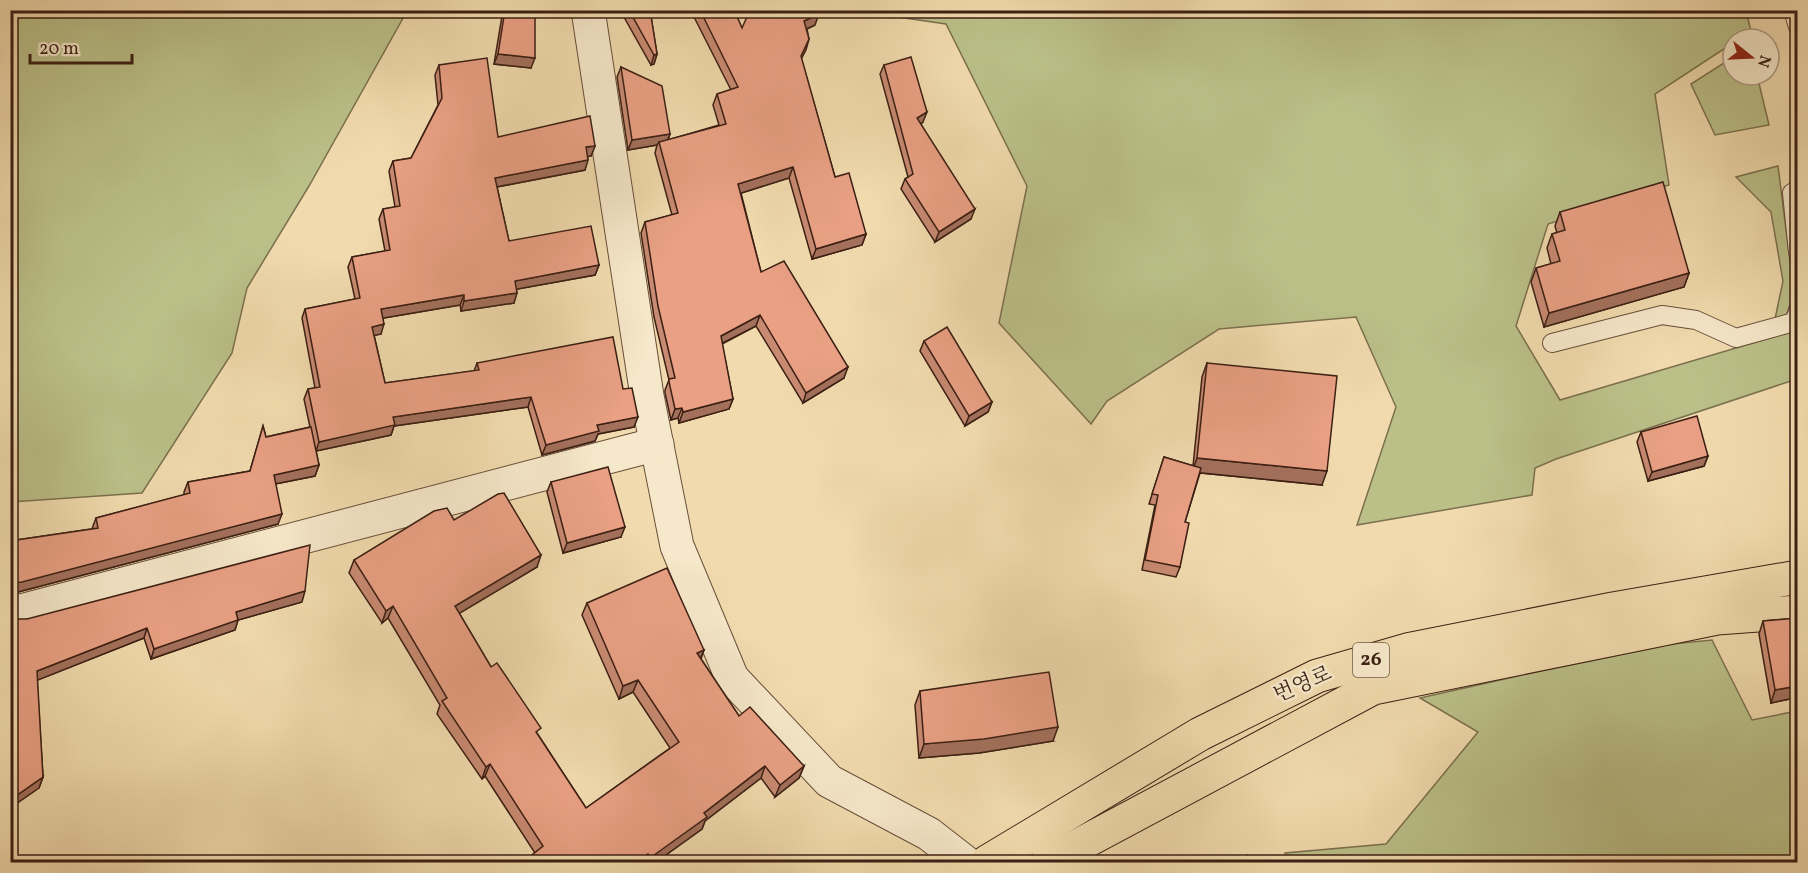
<svg xmlns="http://www.w3.org/2000/svg" width="1808" height="873" viewBox="0 0 1808 873" font-family="Vollkorn,'Noto Serif KR',serif">
  <rect width="100%" height="100%" fill="#f1dbae"/>
  <filter id="stains"><feTurbulence type="fractalNoise" baseFrequency=".00333" numOctaves="4"/><feColorMatrix values="0 0 0 0 .2 0 0 0 0 .09 0 0 0 0 .02 0 0 0 .5 -.17"/></filter>
  <radialGradient id="worn" r=".72"><stop offset=".6" stop-color="#630" stop-opacity="0"/><stop offset="1" stop-color="#630" stop-opacity=".3"/></radialGradient>
  <g fill="#bbc089" stroke="#7c704e" stroke-width="1.5">
    <path d="M 11,10 L 407,11 L 309,186 L 247,288 L 232,353 L 142,493 L 11,502 Z"/>
    <path d="M 856,11 L 1746,11 L 1751,31 L 1739,39 L 1733,39 L 1733,43 L 1655,94 L 1669,185 L 1548,224 L 1516,326 L 1560,400 L 1797,330 L 1797,379 L 1556,459 L 1535,468 L 1532,495 L 1357,525 L 1396,407 L 1356,317 L 1219,329 L 1107,401 L 1091,424 L 999,323 L 1027,186 L 946,24 Z"/>
    <path d="M 1733,57 L 1733,75 L 1757,75 L 1769,125 L 1715,135 L 1691,84 Z"/>
    <path d="M 1778,166 L 1794,293 L 1786,316 L 1775,319 L 1783,281 L 1771,212 L 1736,177 Z"/>
    <path d="M 1712,640 L 1752,720 L 1797,711 L 1797,862 L 1287,862 L 1285,853 L 1386,844 L 1478,732 L 1420,698 L 1651,646 Z"/>
  </g>
  <g fill="none" stroke-linecap="round" stroke-linejoin="round">
    <g stroke="#694e3a" stroke-width="20">
      <g id="lane">
        <path d="M 1793,10 L 1798,27"/>
        <path d="M 1798,189 L 1792,193 L 1798,252"/>
        <path d="M 1552,343 L 1662,315 L 1696,320 L 1736,338 L 1794,322 L 1798,312"/>
      </g>
    </g>
    <g stroke="#694e3a" stroke-width="35">
      <g id="street">
        <path d="M 588,10 L 647,396 L 677,546 L 732,678 L 829,781 L 929,834 L 965,862"/>
        <path d="M 10,612 L 21,611 L 657,444"/>
      </g>
    </g>
    <g stroke="#3c1f13" stroke-width="35">
      <g id="primary">
        <path d="M 987,862 L 1200,734 L 1317,676 L 1407,650 L 1613,609 L 1798,577"/>
        <path d="M 1047,862 L 1373,688 L 1717,618 L 1798,612"/>
      </g>
    </g>
    <use href="#lane" stroke="#f6e8ca" stroke-width="18"/>
    <use href="#street" stroke="#f6e8ca" stroke-width="33"/>
    <use href="#primary" stroke="#f1dbae" stroke-width="33"/>
  </g>
  <g fill="#c88a72" stroke="#3c1f13" stroke-width="1.5">
    <path d="M 503,10 L 535,10 L 531,68 L 494,64 Z"/>
    <path d="M 620,10 L 650,10 L 657,54 L 654,64 L 651,65 Z"/>
    <path d="M 693,10 L 734,10 L 742,28 L 815,25 L 807,29 L 809,39 L 801,58 L 835,177 L 866,234 L 862,245 L 812,259 L 789,178 L 741,193 L 761,272 L 844,378 L 803,403 L 756,326 L 722,344 L 733,399 L 729,409 L 679,423 L 678,418 L 671,420 L 665,393 L 665,390 L 669,380 L 654,317 L 641,233 L 645,222 L 672,215 L 655,153 L 657,145 L 628,150 L 617,77 L 621,67 L 670,134 L 668,140 L 719,125 L 713,105 L 717,94 L 731,90 L 692,13 Z"/>
    <path d="M 439,65 L 498,137 L 595,146 L 591,156 L 588,156 L 585,170 L 497,187 L 509,241 L 599,265 L 595,275 L 517,289 L 514,303 L 461,311 L 460,305 L 383,318 L 381,334 L 374,335 L 385,383 L 474,371 L 477,363 L 623,389 L 634,427 L 598,434 L 595,441 L 542,455 L 528,407 L 394,426 L 391,435 L 316,451 L 319,465 L 315,476 L 275,484 L 278,524 L 18,592 L 10,593 L 10,541 L 92,529 L 96,518 L 184,495 L 184,492 L 188,482 L 250,471 L 263,426 L 266,437 L 310,427 L 304,399 L 308,389 L 315,388 L 302,318 L 305,309 L 355,299 L 348,267 L 352,257 L 385,251 L 379,219 L 383,209 L 395,207 L 389,171 L 393,161 L 411,158 L 438,105 L 435,75 Z"/>
    <path d="M 884,65 L 923,122 L 921,124 L 971,219 L 935,242 L 901,189 L 905,179 L 908,177 L 880,74 Z"/>
    <path d="M 1560,212 L 1689,273 L 1684,287 L 1544,327 L 1531,282 L 1536,268 L 1551,264 L 1547,248 L 1552,234 L 1557,233 L 1555,226 Z"/>
    <path d="M 924,341 L 992,402 L 988,412 L 965,426 L 920,351 Z"/>
    <path d="M 1207,363 L 1322,485 L 1200,473 L 1185,522 L 1180,567 L 1176,577 L 1142,570 L 1155,505 L 1149,504 L 1164,457 L 1193,466 L 1202,377 Z"/>
    <path d="M 1641,432 L 1708,456 L 1704,466 L 1648,481 L 1637,442 Z"/>
    <path d="M 551,482 L 621,537 L 563,553 L 547,492 Z"/>
    <path d="M 454,520 L 537,567 L 459,613 L 491,667 L 539,736 L 586,808 L 670,748 L 633,692 L 619,699 L 582,615 L 587,603 L 704,650 L 701,659 L 739,716 L 804,766 L 799,778 L 775,797 L 761,778 L 705,821 L 702,829 L 656,862 L 526,862 L 527,859 L 535,853 L 485,776 L 482,779 L 437,714 L 440,705 L 388,618 L 382,623 L 349,573 L 354,560 Z"/>
    <path d="M 302,602 L 238,620 L 235,630 L 151,659 L 144,638 L 37,680 L 43,777 L 39,788 L 27,619 Z"/>
    <path d="M 1797,618 L 1797,700 L 1794,698 L 1771,703 L 1759,634 L 1763,621 Z"/>
    <path d="M 920,691 L 1053,741 L 979,753 L 919,758 L 915,705 Z"/>
  </g>
  <g fill="#a3705c" stroke="#3c1f13" stroke-width="1.5">
    <path d="M 819,14 L 815,25 L 800,32 L 804,21 Z"/>
    <path d="M 809,39 L 806,50 L 797,67 L 801,56 Z"/>
    <path d="M 498,54 L 535,58 L 531,68 L 494,64 Z"/>
    <path d="M 657,54 L 654,64 L 651,65 L 654,55 Z"/>
    <path d="M 927,112 L 923,122 L 914,128 L 917,118 Z"/>
    <path d="M 670,134 L 666,144 L 659,142 L 657,145 L 628,150 L 632,140 Z"/>
    <path d="M 595,146 L 591,156 L 582,157 L 586,147 Z"/>
    <path d="M 588,160 L 585,170 L 491,188 L 495,178 Z"/>
    <path d="M 793,167 L 789,178 L 735,195 L 738,184 Z"/>
    <path d="M 975,209 L 971,219 L 935,242 L 939,232 Z"/>
    <path d="M 866,234 L 862,245 L 812,259 L 816,249 Z"/>
    <path d="M 599,265 L 595,275 L 512,290 L 515,281 Z"/>
    <path d="M 1689,273 L 1684,287 L 1544,327 L 1549,313 Z"/>
    <path d="M 517,293 L 514,303 L 461,311 L 464,301 Z"/>
    <path d="M 464,295 L 460,305 L 378,319 L 381,309 Z"/>
    <path d="M 760,315 L 756,326 L 717,346 L 721,336 Z"/>
    <path d="M 384,324 L 381,334 L 369,337 L 372,327 Z"/>
    <path d="M 848,367 L 844,378 L 803,403 L 806,393 Z"/>
    <path d="M 531,397 L 528,407 L 394,426 L 391,435 L 316,451 L 319,442 L 393,417 Z"/>
    <path d="M 733,399 L 729,409 L 679,423 L 683,412 Z"/>
    <path d="M 992,402 L 988,412 L 965,426 L 969,416 Z"/>
    <path d="M 682,408 L 678,418 L 671,420 L 675,409 Z"/>
    <path d="M 638,417 L 634,427 L 598,434 L 595,441 L 542,455 L 546,445 L 597,425 Z"/>
    <path d="M 1708,456 L 1704,466 L 1648,481 L 1652,472 Z"/>
    <path d="M 1197,458 L 1327,471 L 1322,485 L 1192,472 Z"/>
    <path d="M 319,465 L 315,476 L 270,485 L 274,475 Z"/>
    <path d="M 282,514 L 278,524 L 18,592 L 10,593 L 10,583 Z"/>
    <path d="M 625,527 L 621,537 L 563,553 L 567,543 Z"/>
    <path d="M 541,555 L 537,567 L 450,619 L 455,606 Z"/>
    <path d="M 305,591 L 302,602 L 238,620 L 235,630 L 151,659 L 154,649 L 236,612 Z"/>
    <path d="M 393,606 L 388,618 L 382,623 L 386,611 Z"/>
    <path d="M 147,628 L 144,638 L 33,682 L 37,671 Z"/>
    <path d="M 704,650 L 699,662 L 697,653 Z"/>
    <path d="M 638,680 L 633,692 L 619,699 L 623,686 Z"/>
    <path d="M 1797,686 L 1797,689 L 1794,698 L 1771,703 L 1775,690 Z"/>
    <path d="M 1058,727 L 1053,741 L 979,753 L 919,758 L 924,744 Z"/>
    <path d="M 490,764 L 485,776 L 482,779 L 486,767 Z"/>
    <path d="M 765,766 L 761,778 L 705,821 L 702,829 L 656,862 L 648,862 L 650,858 L 704,813 Z"/>
    <path d="M 804,766 L 799,778 L 775,797 L 780,785 Z"/>
    <path d="M 43,777 L 39,788 L 10,808 L 10,800 Z"/>
    <path d="M 648,854 L 645,862 L 638,862 Z"/>
  </g>
  <g fill="#e9a084" stroke="#3c1f13" stroke-width="1.5">
    <path d="M 505,10 L 535,10 L 535,58 L 498,54 Z"/>
    <path d="M 629,10 L 650,10 L 657,54 L 654,55 Z"/>
    <path d="M 700,10 L 734,10 L 742,28 L 750,10 L 811,10 L 819,14 L 804,21 L 809,39 L 801,56 L 835,177 L 849,173 L 866,234 L 816,249 L 793,167 L 738,184 L 761,272 L 784,261 L 848,367 L 806,393 L 760,315 L 721,336 L 733,399 L 683,412 L 682,408 L 675,409 L 669,382 L 669,379 L 675,378 L 658,306 L 645,222 L 678,213 L 659,142 L 726,124 L 717,94 L 738,87 Z"/>
    <path d="M 911,57 L 927,112 L 917,118 L 975,209 L 939,232 L 905,179 L 913,174 L 884,65 Z"/>
    <path d="M 487,58 L 498,137 L 590,116 L 595,146 L 586,147 L 588,160 L 495,178 L 509,241 L 591,226 L 599,265 L 515,281 L 517,293 L 464,301 L 464,295 L 381,309 L 384,324 L 372,327 L 385,383 L 479,370 L 477,363 L 613,337 L 623,389 L 632,388 L 638,417 L 597,425 L 599,431 L 546,445 L 531,397 L 393,417 L 395,425 L 319,442 L 308,389 L 320,387 L 305,309 L 360,298 L 352,257 L 390,250 L 383,209 L 400,206 L 393,161 L 411,158 L 442,98 L 439,65 Z"/>
    <path d="M 621,67 L 662,86 L 670,134 L 632,140 Z"/>
    <path d="M 1663,182 L 1689,273 L 1549,313 L 1536,268 L 1560,261 L 1552,234 L 1565,230 L 1560,212 Z"/>
    <path d="M 947,327 L 992,402 L 969,416 L 924,341 Z"/>
    <path d="M 1207,363 L 1337,376 L 1327,471 L 1197,458 Z"/>
    <path d="M 1697,416 L 1708,456 L 1652,472 L 1641,432 Z"/>
    <path d="M 263,426 L 266,437 L 311,427 L 319,465 L 274,475 L 282,514 L 22,582 L 10,583 L 10,541 L 98,528 L 96,518 L 190,493 L 188,482 L 250,471 Z"/>
    <path d="M 1164,457 L 1201,468 L 1185,522 L 1189,523 L 1180,567 L 1145,560 L 1158,495 L 1152,494 Z"/>
    <path d="M 608,467 L 625,527 L 567,543 L 551,482 Z"/>
    <path d="M 504,493 L 541,555 L 455,606 L 491,667 L 497,663 L 541,728 L 536,732 L 586,808 L 679,742 L 638,680 L 623,686 L 587,603 L 667,568 L 704,650 L 697,653 L 739,716 L 750,707 L 804,766 L 780,785 L 765,766 L 704,813 L 707,817 L 650,858 L 648,854 L 638,862 L 529,862 L 527,859 L 543,846 L 490,764 L 486,767 L 442,701 L 447,698 L 393,606 L 386,611 L 354,560 L 434,511 L 447,508 L 454,520 L 498,494 Z"/>
    <path d="M 310,545 L 305,591 L 236,612 L 238,620 L 154,649 L 147,628 L 37,671 L 43,777 L 10,800 L 10,619 L 27,619 Z"/>
    <path d="M 1797,618 L 1797,686 L 1775,690 L 1763,621 Z"/>
    <path d="M 1049,672 L 1058,727 L 984,739 L 924,744 L 920,691 Z"/>
    <path d="M 1247,855 L 1260,862 L 1243,862 Z"/>
  </g>
  <g text-anchor="middle" dominant-baseline="central" stroke-width="5" stroke-linejoin="round" paint-order="stroke">
    <rect fill="#f6e8ca" stroke="#745b4a" stroke-width="1.5" x="1353" y="643" width="36" height="34" rx="4.5"/>
    <g font-size="20" font-weight="bold" fill="#3c1f13">
      <text x="1371" y="660">26</text>
    </g>
    <g font-size="21" fill="#3c1f13" stroke="#f6e8ca">
      <text transform="translate(1303 685) rotate(-23)">번영로</text>
    </g>
  </g>
  <rect width="1808" height="873" fill="none" stroke="#f1dbae" stroke-width="36"/>
  <rect x="12" y="12" width="1784" height="849" fill="none" stroke="#3c1f13" stroke-width="3"/>
  <rect x="18" y="18" width="1772" height="837" fill="none" stroke="#3c1f13" stroke-width="1.5"/>
  <g transform="translate(1751 57) rotate(108)"><circle r="28" fill="#f6e8ca" stroke="#ac9881" stroke-width="1.5"/>
  <path d="M0-4.5L10 22L0 15L-10 22Z" fill="#8f2418"/>
  <text y="-9" font-size="16" font-weight="bold" text-anchor="middle" fill="#3c1f13">N</text>
  </g>
  <path d="M30 54v9h102v-9" fill="none" stroke="#3c1f13" stroke-width="3"/>
  <text x="39" y="54" font-size="18" fill="#3c1f13" stroke="#f6e8ca" stroke-width="4.5" paint-order="stroke">20 m</text>
  <rect width="100%" height="100%" filter="url(#stains)"/>
  <rect width="100%" height="100%" fill="url(#worn)"/>
</svg>
